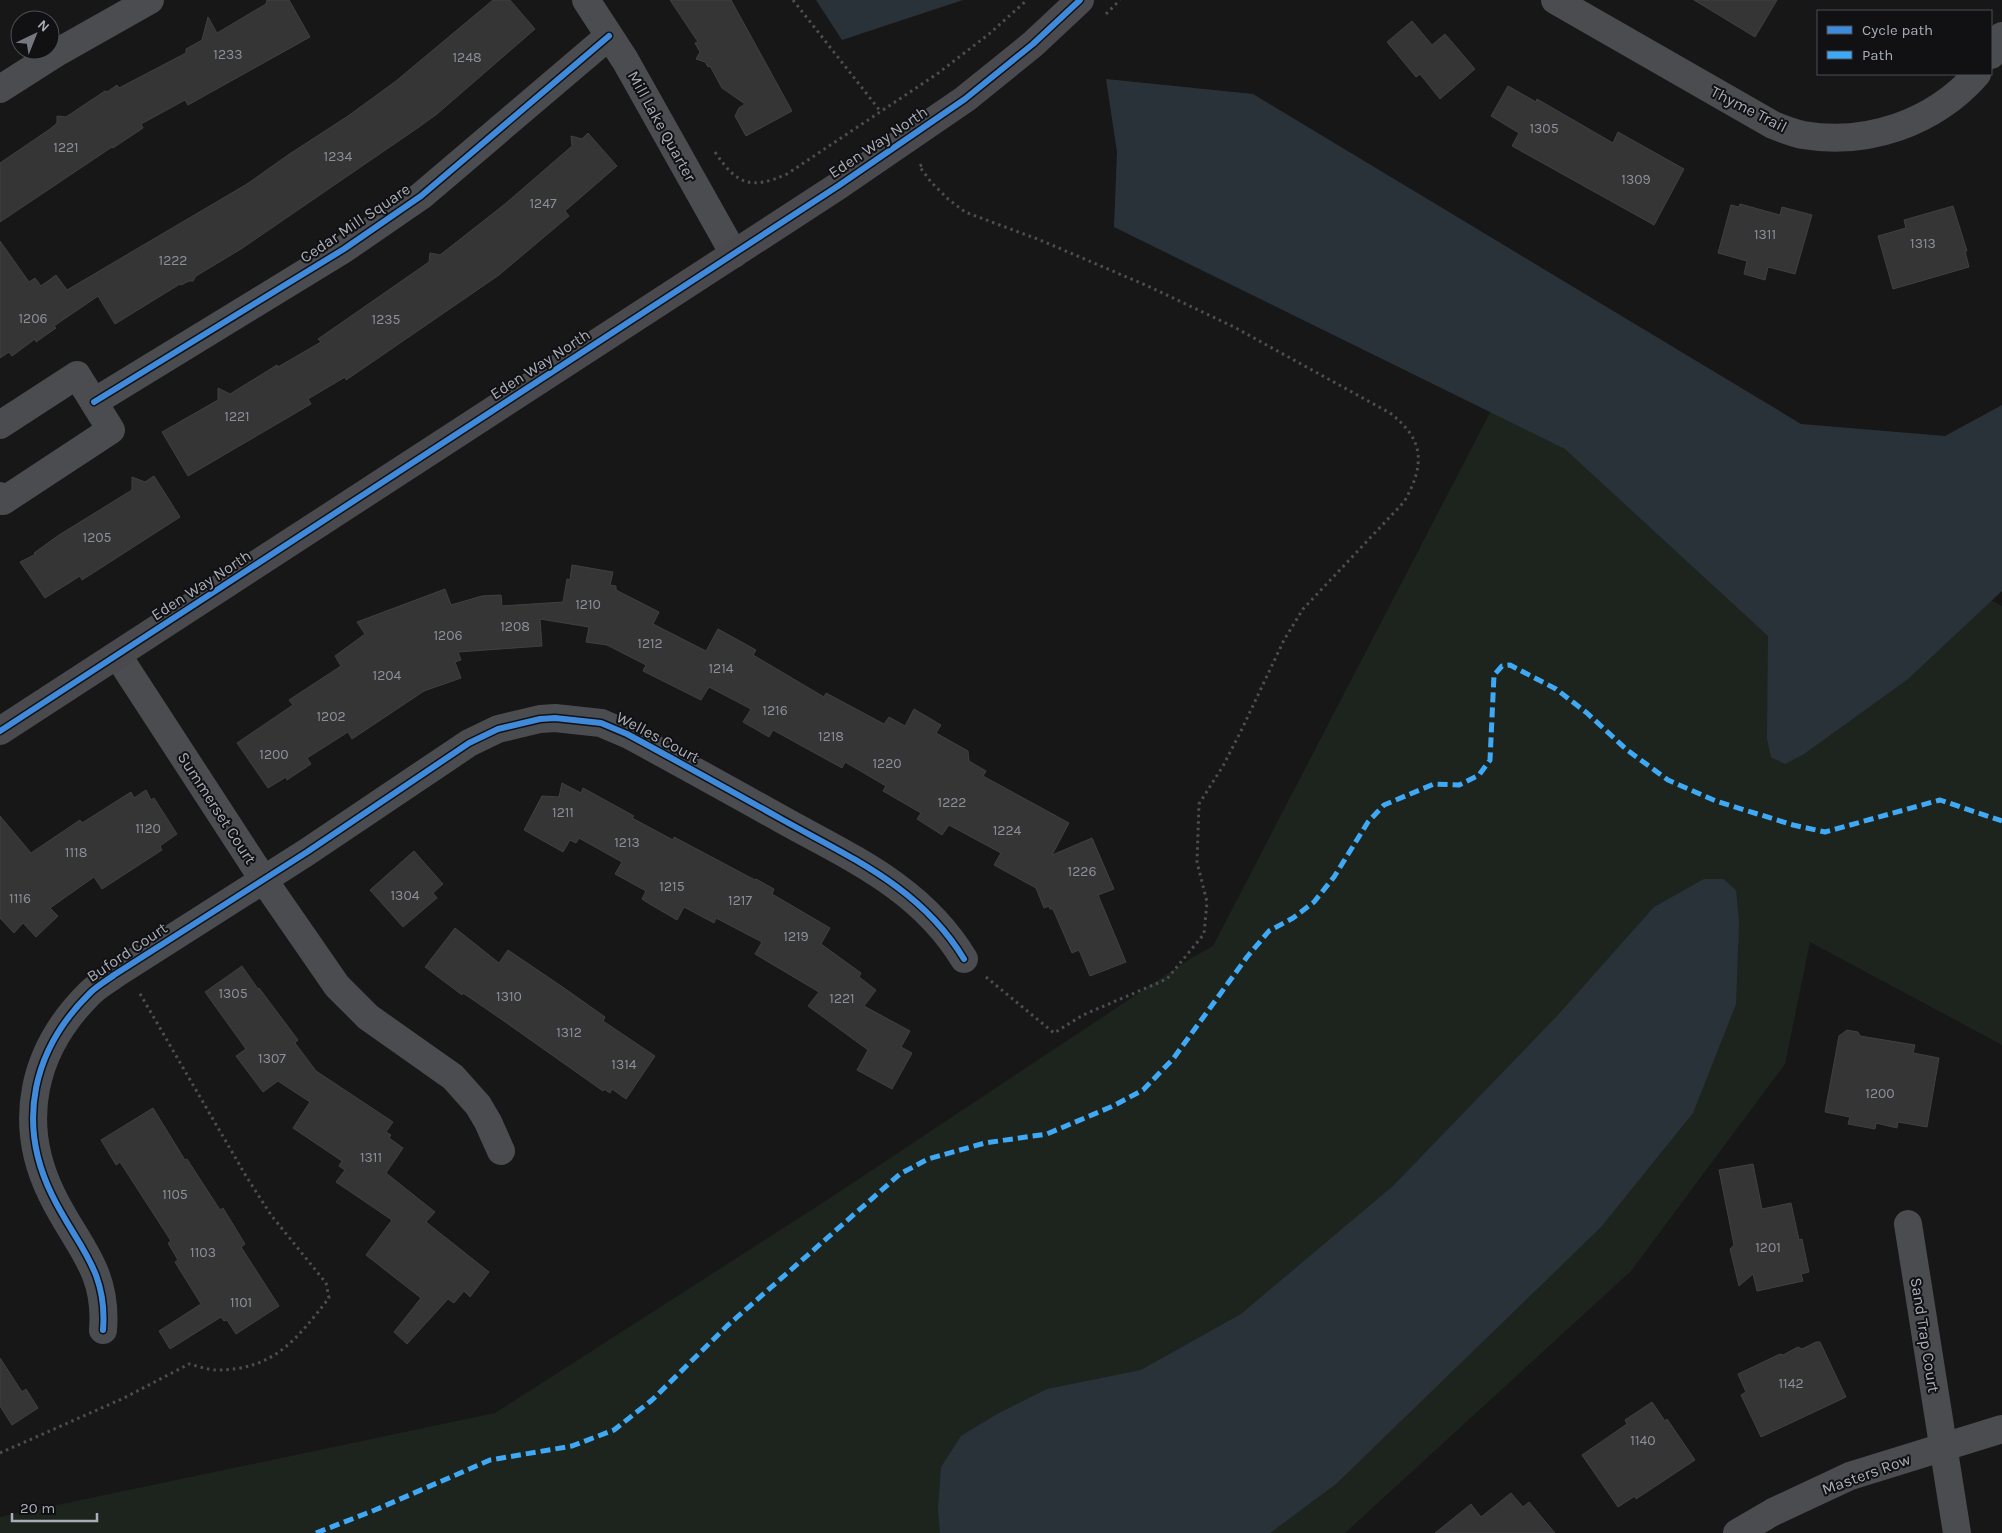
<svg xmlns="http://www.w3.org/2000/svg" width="2002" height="1533" viewBox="0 0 2002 1533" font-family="Karla,sans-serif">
  <rect width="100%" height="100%" fill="#171717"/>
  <path fill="#1d241e" d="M 1521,353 L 2002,606 L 2002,1045 L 1810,942 L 1785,1064 L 1631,1271 L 1345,1533 L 0,1533 L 0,1517 L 495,1413 L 824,1202 L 1193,957 L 1213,946 Z"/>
  <g fill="#2a3239">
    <path d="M 816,0 L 963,0 L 842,40 Z"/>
    <path d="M 1106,79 L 1253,94 L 1801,424 L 1945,436 L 2002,405 L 2002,591 L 1908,679 L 1804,754 L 1785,764 L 1771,757 L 1767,739 L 1768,636 L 1565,449 L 1114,227 L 1117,152 Z"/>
    <path d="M 1704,879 L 1723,879 L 1736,890 L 1739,923 L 1736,1004 L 1693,1113 L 1601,1227 L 1336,1484 L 1270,1533 L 940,1533 L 938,1509 L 941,1467 L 961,1436 L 997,1414 L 1047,1389 L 1141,1370 L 1241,1314 L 1393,1186 L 1558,1015 L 1654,907 Z"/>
  </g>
  <g fill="#353536" stroke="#3f4043">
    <path d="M 267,0 L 289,0 L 310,37 L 188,105 L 185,100 L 141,124 L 143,128 L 113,148 L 112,147 L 0,222 L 0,163 L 50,129 L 57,123 L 57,116 L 66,117 L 105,91 L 107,92 L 117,85 L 119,88 L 186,53 L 186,49 L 202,40 L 208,17 L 217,33 L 266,4 Z"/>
    <path d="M 493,0 L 510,0 L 535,29 L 437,114 L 419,127 L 241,249 L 196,276 L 193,281 L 189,281 L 181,285 L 180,284 L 115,324 L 98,296 L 54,326 L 56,328 L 36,342 L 35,339 L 12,356 L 9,352 L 0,358 L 0,241 L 29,282 L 35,278 L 41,286 L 56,275 L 67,290 L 247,184 L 288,155 L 348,116 L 396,81 Z"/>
    <path d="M 670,0 L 731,0 L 792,111 L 746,136 L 735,116 L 739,108 L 745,104 L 722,88 L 710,66 L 708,67 L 705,62 L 696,59 L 700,52 L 695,43 L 698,42 Z"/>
    <path d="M 1694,0 L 1777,0 L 1755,37 Z"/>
    <path d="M 1412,21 L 1432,45 L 1445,34 L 1475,69 L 1440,99 L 1420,74 L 1416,77 L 1387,42 Z"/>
    <path d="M 1508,86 L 1536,102 L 1537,99 L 1613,143 L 1618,132 L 1684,169 L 1654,225 L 1512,146 L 1519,133 L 1491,116 Z"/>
    <path d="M 588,133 L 617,166 L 565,211 L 569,216 L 499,275 L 384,354 L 346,380 L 345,377 L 308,399 L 311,404 L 188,476 L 162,432 L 218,400 L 218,388 L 230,394 L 277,365 L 278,367 L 321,342 L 318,339 L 429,262 L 430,253 L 440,255 L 505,204 L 572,146 L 571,136 L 582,139 Z"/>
    <path d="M 1740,204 L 1780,215 L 1782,207 L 1812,215 L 1795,274 L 1768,267 L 1765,280 L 1744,274 L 1747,261 L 1718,253 L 1731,205 L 1739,207 Z"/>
    <path d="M 1953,206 L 1967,251 L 1965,251 L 1969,267 L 1893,289 L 1878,236 L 1906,228 L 1904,220 Z"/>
    <path d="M 154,476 L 180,517 L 82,580 L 80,576 L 45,598 L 20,562 L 36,554 L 34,553 L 59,535 L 132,490 L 132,477 L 145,482 Z"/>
    <path d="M 572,565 L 613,572 L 610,585 L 616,586 L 616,590 L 659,612 L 653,624 L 706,651 L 718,629 L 756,650 L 753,655 L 824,697 L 826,693 L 884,724 L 889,717 L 905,726 L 914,709 L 941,725 L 936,733 L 968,751 L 969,761 L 986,771 L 983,776 L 1069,823 L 1052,855 L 1092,838 L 1114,889 L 1098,895 L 1126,962 L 1090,976 L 1079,950 L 1072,953 L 1053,909 L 1050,909 L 1049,906 L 1044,908 L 1036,888 L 994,865 L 1001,853 L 949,825 L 942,835 L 917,819 L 921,813 L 883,791 L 886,786 L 845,762 L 842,768 L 773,730 L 769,737 L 743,722 L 751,709 L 709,687 L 701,700 L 643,671 L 646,665 L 607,645 L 586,642 L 589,627 L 540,619 L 542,646 L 458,652 L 461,660 L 455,662 L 461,678 L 424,691 L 352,739 L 348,732 L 307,758 L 311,764 L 287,780 L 286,777 L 268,788 L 237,743 L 293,705 L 289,700 L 341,666 L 335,656 L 365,634 L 357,622 L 445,589 L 451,605 L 482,596 L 501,595 L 502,606 L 563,602 L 567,579 L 570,580 Z"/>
    <path d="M 562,783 L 581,793 L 583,788 L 634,816 L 632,818 L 673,840 L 674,837 L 755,880 L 756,879 L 774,889 L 772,894 L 830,928 L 821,944 L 861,973 L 859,977 L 876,990 L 864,1006 L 910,1031 L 901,1047 L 912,1053 L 892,1089 L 857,1070 L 868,1050 L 808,1006 L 819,992 L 755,954 L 762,942 L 716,918 L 714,923 L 684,907 L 677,920 L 648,903 L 642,899 L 646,891 L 615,874 L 622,862 L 579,838 L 576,843 L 570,840 L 563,852 L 524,830 L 542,796 L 559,797 Z"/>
    <path d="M 146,790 L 151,800 L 154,798 L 177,834 L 160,846 L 162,850 L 102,889 L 94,877 L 50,908 L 58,916 L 36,937 L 23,923 L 14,933 L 0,918 L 0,816 L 31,853 L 80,820 L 82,823 L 131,792 L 134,798 Z"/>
    <path d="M 414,851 L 443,884 L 433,893 L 437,898 L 403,927 L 370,890 Z"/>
    <path d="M 455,928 L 499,963 L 508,950 L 564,988 L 605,1017 L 603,1021 L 655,1056 L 626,1099 L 612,1089 L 610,1093 L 604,1089 L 603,1091 L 501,1019 L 463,993 L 462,995 L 425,967 Z"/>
    <path d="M 242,966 L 258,989 L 259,988 L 298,1040 L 295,1043 L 316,1071 L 393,1122 L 386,1132 L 391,1135 L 389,1138 L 403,1148 L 386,1173 L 435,1212 L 426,1222 L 489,1272 L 470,1297 L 464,1291 L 454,1303 L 448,1299 L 407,1344 L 394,1332 L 421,1298 L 366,1255 L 392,1220 L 336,1182 L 345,1170 L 339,1166 L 342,1161 L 293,1128 L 310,1102 L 278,1081 L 263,1092 L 236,1056 L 246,1049 L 205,992 Z"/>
    <path d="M 1847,1030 L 1858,1032 L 1860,1036 L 1915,1045 L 1913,1053 L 1939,1058 L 1927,1127 L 1898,1122 L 1897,1128 L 1876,1123 L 1875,1129 L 1848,1124 L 1850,1117 L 1825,1112 L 1839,1036 Z"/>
    <path d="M 153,1108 L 185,1160 L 187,1159 L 220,1210 L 223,1208 L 245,1244 L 241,1247 L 279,1306 L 236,1334 L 227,1320 L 224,1321 L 221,1317 L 170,1349 L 159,1331 L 201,1304 L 175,1262 L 178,1260 L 168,1243 L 171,1241 L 120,1162 L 116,1165 L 101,1140 Z"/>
    <path d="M 1753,1164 L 1762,1209 L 1791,1203 L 1799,1240 L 1802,1239 L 1809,1272 L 1801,1274 L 1803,1281 L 1757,1291 L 1753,1274 L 1739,1286 L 1730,1249 L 1734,1245 L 1719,1170 Z"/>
    <path d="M 1816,1342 L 1820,1342 L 1846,1397 L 1761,1437 L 1741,1395 L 1746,1392 L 1738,1374 L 1780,1354 L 1783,1355 L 1798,1347 L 1802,1349 Z"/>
    <path d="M 0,1358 L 22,1392 L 26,1389 L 38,1408 L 12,1425 L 0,1406 Z"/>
    <path d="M 1652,1402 L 1665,1421 L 1667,1419 L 1695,1460 L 1636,1499 L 1635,1496 L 1618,1507 L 1582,1455 L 1627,1424 L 1625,1420 Z"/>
    <path d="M 1511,1493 L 1523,1507 L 1529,1502 L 1555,1533 L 1435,1533 L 1471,1504 L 1481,1517 Z"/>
  </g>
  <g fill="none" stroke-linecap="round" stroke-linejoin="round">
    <g stroke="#4d4e52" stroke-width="3" stroke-dasharray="2.5 4" stroke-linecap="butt">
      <path d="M 793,0 L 881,112"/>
      <path d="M 1106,14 L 1120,0"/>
      <path d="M 715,152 C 737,185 751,190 787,174 L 937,74 L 989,34 L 1027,0"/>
      <path d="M 922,165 L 919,166 L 931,182 L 948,199 L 965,212 L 1040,240 L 1150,287 L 1234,327 L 1390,413 C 1425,440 1425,465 1404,502 L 1303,609 L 1284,640 L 1241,731 L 1223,766 L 1199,804 L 1197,862 L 1207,902 L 1204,934 L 1167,979 L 1083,1015 L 1054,1033 L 986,977"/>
      <path d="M 0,1453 L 124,1398 L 189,1364 C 198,1366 208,1370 216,1370 C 274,1370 296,1340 329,1298 L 326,1283 L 271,1215 L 246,1176 L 139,992"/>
    </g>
    <g stroke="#4b4c50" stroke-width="28">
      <path d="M 586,0 L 625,60 L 734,254"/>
      <path d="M 1555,0 L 1773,125 C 1783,129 1793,133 1803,135 C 1867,146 1934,123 1977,74"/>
      <path d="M 1991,55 L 2002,36"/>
      <path d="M 0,89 L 58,52 L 150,0"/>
      <path d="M 94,402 L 344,249 L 421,196 L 609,36"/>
      <path d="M 0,425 L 77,375 L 111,430 L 3,501 L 0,496"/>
      <path d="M 118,656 L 263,879 L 337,986 L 368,1017 L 453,1077 L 478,1105 L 488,1122 L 501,1151"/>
      <path d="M 1908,1224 L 1957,1533"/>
      <path d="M 103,1330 C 108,1269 76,1245 52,1195 C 16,1122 33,1049 90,993 C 97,986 106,981 114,975 L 307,852 L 469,743 L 498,729 L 540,719 L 555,718 L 601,723 L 627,734 C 679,762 731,791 783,820 C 853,859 921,888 964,959"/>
      <path d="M 1737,1533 L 1773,1512 L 1850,1476 L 2002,1429"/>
    </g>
    <path stroke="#4a4a4e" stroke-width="28" d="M 0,731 L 838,186 L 965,99 L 1033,44 L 1080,0"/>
    <path stroke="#3fa9f5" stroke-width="5" stroke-dasharray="10 5" stroke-linecap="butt" d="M 316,1533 L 375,1510 L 490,1460 L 572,1446 L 614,1430 L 652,1400 L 727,1326 L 900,1174 L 928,1159 L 985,1143 L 1047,1134 L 1113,1106 L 1143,1090 L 1173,1059 L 1247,957 L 1269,931 L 1293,918 L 1314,902 L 1334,877 L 1368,822 L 1384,805 L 1434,784 L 1459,785 L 1479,775 L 1490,760 L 1494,675 L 1502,666 L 1510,665 L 1556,689 L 1587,713 L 1627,750 L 1668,780 L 1716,801 L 1793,825 L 1825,832 L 1940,800 L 2002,821"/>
    <g stroke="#111113" stroke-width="9">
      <g id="cycleway">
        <path d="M 94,402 L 344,249 L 421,196 L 609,36"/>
        <path d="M 0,731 L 838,186 L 965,99 L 1033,44 L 1080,0"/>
        <path d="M 103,1330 C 108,1269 76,1245 52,1195 C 16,1122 33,1049 90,993 C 97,986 106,981 114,975 L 307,852 L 469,743 L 498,729 L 540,719 L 555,718 L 601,723 L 627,734 C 679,762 731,791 783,820 C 853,859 921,888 964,959"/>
      </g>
    </g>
    <use href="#cycleway" stroke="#408adc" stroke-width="6"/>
  </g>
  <g text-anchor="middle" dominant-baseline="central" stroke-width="4" stroke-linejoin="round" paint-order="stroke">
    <g font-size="14" fill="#8b8f98">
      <text x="228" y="54">1233</text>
      <text x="467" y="57">1248</text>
      <text x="1544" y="128">1305</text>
      <text x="66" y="147">1221</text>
      <text x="338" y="156">1234</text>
      <text x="1636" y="179">1309</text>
      <text x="543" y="203">1247</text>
      <text x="1765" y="234">1311</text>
      <text x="1923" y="243">1313</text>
      <text x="173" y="260">1222</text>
      <text x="33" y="318">1206</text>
      <text x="386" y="319">1235</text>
      <text x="237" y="416">1221</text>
      <text x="97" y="537">1205</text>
      <text x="588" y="604">1210</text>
      <text x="515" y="626">1208</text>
      <text x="448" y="635">1206</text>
      <text x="650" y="643">1212</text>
      <text x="721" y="668">1214</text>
      <text x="387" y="675">1204</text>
      <text x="775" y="710">1216</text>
      <text x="331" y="716">1202</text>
      <text x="831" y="736">1218</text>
      <text x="274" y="754">1200</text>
      <text x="887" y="763">1220</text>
      <text x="952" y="802">1222</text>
      <text x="563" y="812">1211</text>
      <text x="148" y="828">1120</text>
      <text x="1007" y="830">1224</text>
      <text x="627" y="842">1213</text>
      <text x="76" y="852">1118</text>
      <text x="1082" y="871">1226</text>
      <text x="672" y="886">1215</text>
      <text x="405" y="895">1304</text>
      <text x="20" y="898">1116</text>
      <text x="740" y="900">1217</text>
      <text x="796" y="936">1219</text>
      <text x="233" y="993">1305</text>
      <text x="509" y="996">1310</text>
      <text x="842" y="998">1221</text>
      <text x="569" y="1032">1312</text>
      <text x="272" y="1058">1307</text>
      <text x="624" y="1064">1314</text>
      <text x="1880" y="1093">1200</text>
      <text x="371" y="1157">1311</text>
      <text x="175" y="1194">1105</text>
      <text x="1768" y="1247">1201</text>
      <text x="203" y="1252">1103</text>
      <text x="241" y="1302">1101</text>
      <text x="1791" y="1383">1142</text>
      <text x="1643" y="1440">1140</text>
    </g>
    <g font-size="16" fill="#a8adb8" stroke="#111113">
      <text transform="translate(1749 109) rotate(27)">Thyme Trail</text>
      <text transform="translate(662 126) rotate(61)">Mill Lake Quarter</text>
      <text transform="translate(878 142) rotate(-34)">Eden Way North</text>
      <text transform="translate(355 223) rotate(-34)">Cedar Mill Square</text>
      <text transform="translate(540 364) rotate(-33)">Eden Way North</text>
      <text transform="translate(201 585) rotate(-33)">Eden Way North</text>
      <text transform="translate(658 737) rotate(28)">Welles Court</text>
      <text transform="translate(217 808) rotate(57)">Summerset Court</text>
      <text transform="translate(127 952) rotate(-34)">Buford Court</text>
      <text transform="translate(1925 1335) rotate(81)">Sand Trap Court</text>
      <text transform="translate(1866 1474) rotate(-20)">Masters Row</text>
    </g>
  </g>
  <rect x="1817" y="10" width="175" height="65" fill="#111113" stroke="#4d4f55"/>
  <rect x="1827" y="26" width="25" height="8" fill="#408adc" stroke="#4d4f55"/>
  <text x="1862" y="35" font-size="15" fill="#a8adb8">Cycle path</text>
  <rect x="1827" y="51" width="25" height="8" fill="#3fa9f5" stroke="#4d4f55"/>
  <text x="1862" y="60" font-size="15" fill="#a8adb8">Path</text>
  <g transform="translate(35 35) rotate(43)"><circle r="24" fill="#111113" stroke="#4d4f55"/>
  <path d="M0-4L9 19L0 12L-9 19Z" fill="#757880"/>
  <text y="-8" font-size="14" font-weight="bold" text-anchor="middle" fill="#a8adb8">N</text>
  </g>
  <path d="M12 1513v8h85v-8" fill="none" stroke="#a8adb8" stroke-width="2.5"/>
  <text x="20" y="1513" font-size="15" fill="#a8adb8" stroke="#111113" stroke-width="4" paint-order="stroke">20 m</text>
</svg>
